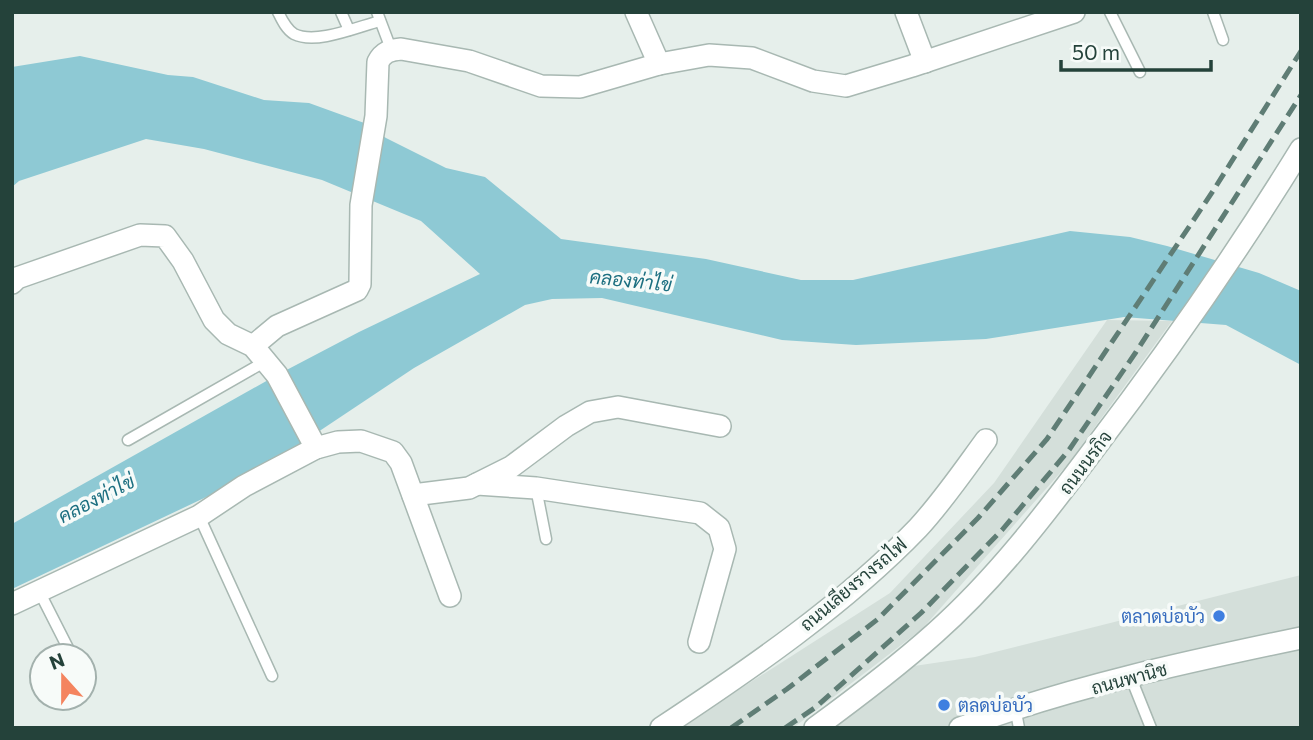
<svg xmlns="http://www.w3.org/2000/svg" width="1313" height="740" viewBox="0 0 1313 740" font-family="Commissioner,Sarabun,sans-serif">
  <rect width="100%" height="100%" fill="#e6efeb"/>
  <g fill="#d4dfda">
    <path d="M 1107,320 L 1172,321 L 1068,464 L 922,629 L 793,728 L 679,728 L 890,593 L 994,483 Z"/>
    <path d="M 1301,575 L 1301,728 L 827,728 L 914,666 L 975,657 Z"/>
  </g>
  <path fill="#8ec9d4" d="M 80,56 L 168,75 L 193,77 L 264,100 L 309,103 L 367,124 L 386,138 L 446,168 L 485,177 L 561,239 L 706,259 L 801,280 L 853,280 L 1070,231 L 1130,237 L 1167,246 L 1259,273 L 1301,291 L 1301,365 L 1226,325 L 1124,317 L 986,339 L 856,345 L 782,340 L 602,298 L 552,299 L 525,305 L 414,368 L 288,452 L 219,491 L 12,589 L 12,524 L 277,375 L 359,332 L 480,274 L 421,221 L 322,180 L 204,149 L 146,139 L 19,181 L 12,187 L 12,67 Z"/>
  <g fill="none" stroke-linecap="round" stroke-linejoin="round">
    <g stroke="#a8b8b2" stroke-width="13">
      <g id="service">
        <path d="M 278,12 C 282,20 286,29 294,34 C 316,45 357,27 380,21"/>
        <path d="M 341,12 L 349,30"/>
        <path d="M 377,12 L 391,49"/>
        <path d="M 1110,12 L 1140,72"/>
        <path d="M 1213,12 L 1223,40"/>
        <path d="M 128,440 L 266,361"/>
        <path d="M 536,488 L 546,539"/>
        <path d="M 199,516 L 272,676"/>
        <path d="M 39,591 L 72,656"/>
        <path d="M 1131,678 L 1151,728"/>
        <path d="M 84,680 L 88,687"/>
        <path d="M 1015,707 L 1019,728"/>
      </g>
    </g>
    <g stroke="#a8b8b2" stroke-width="24">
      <g id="minor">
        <path d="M 636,12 L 659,64"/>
        <path d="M 906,12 L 925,62"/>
        <path d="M 12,283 L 17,278 L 140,235 L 165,236 L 183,261 L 214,320 L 228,334 L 253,346 L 277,375 L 316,448"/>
        <path d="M 253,346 L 277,326 L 357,290 L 360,284 L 361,205 L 376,116 L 378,62 C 383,52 390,50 401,49 L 469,61 L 541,86 L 580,87 L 659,64 L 709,55 L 752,58 L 813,81 L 846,86 L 912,66 L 1074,12"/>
        <path d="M 477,484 L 536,488 L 700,513 L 719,528 L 725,549 L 699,642"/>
        <path d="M 413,495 L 469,488 L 511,467 L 566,426 L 590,412 L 618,407 L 720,426"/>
        <path d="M 12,604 L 199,516 L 244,486 L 316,448 L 338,442 L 361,441 L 393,452 L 401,463 L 450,596"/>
        <path d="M 661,728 C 749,670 845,604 918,528 C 943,501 964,470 986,440"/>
        <path d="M 815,728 C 856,698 897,667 935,633 C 996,579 1046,513 1094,449 C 1168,352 1237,253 1301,149"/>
        <path d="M 960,728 C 1070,687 1186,662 1301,638"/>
      </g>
    </g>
    <use href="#service" stroke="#fff" stroke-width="10"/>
    <use href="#minor" stroke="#fff" stroke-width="21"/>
    <g stroke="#5f7d75" stroke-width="5" stroke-dasharray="14 7" stroke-linecap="butt">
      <path d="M 731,728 L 787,689 L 878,619 L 978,518 L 1047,439 L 1213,191 L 1301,51"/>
      <path d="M 785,728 L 816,707 L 921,613 L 1002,530 L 1069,450 L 1136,352 L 1301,95"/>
    </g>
  </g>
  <g fill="#3f7fe0" stroke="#f7fbf9" stroke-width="2.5">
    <circle cx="1219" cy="616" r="7"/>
    <circle cx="944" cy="705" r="7"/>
  </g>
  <g text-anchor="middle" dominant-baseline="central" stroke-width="7" stroke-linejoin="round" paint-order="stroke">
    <g font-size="18" fill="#24423a" stroke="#f7fbf9">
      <text transform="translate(1085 462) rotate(-53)">ถนนนรกิจ</text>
      <text transform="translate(853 584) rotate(-40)">ถนนเลียงรางรถไฟ</text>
      <text transform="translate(1129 678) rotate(-15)">ถนนพานิช</text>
    </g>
    <g font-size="18" fill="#366cbe" stroke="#f7fbf9" text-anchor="end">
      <text x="1205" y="616">ตลาดบ่อบัว</text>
      <text x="958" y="705" text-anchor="start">ตลดบ่อบัว</text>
    </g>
    <g font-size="19" font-style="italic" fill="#1c6f80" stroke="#f7fbf9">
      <text transform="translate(631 280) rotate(6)">คลองท่าไข่</text>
      <text transform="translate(96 498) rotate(-27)">คลองท่าไข่</text>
    </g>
  </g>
  <rect width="1313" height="740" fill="none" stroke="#24423a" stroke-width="28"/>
  <g transform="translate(63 677) rotate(339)"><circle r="33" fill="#f7fbf9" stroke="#a3b1ad" stroke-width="2"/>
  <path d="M0-5L12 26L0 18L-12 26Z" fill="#f4845f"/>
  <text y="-10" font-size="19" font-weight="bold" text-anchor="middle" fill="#24423a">N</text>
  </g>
  <path d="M1061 60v10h150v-10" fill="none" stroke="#24423a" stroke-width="3.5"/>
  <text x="1072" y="60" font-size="21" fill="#24423a" stroke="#f7fbf9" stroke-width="5" paint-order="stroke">50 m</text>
</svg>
